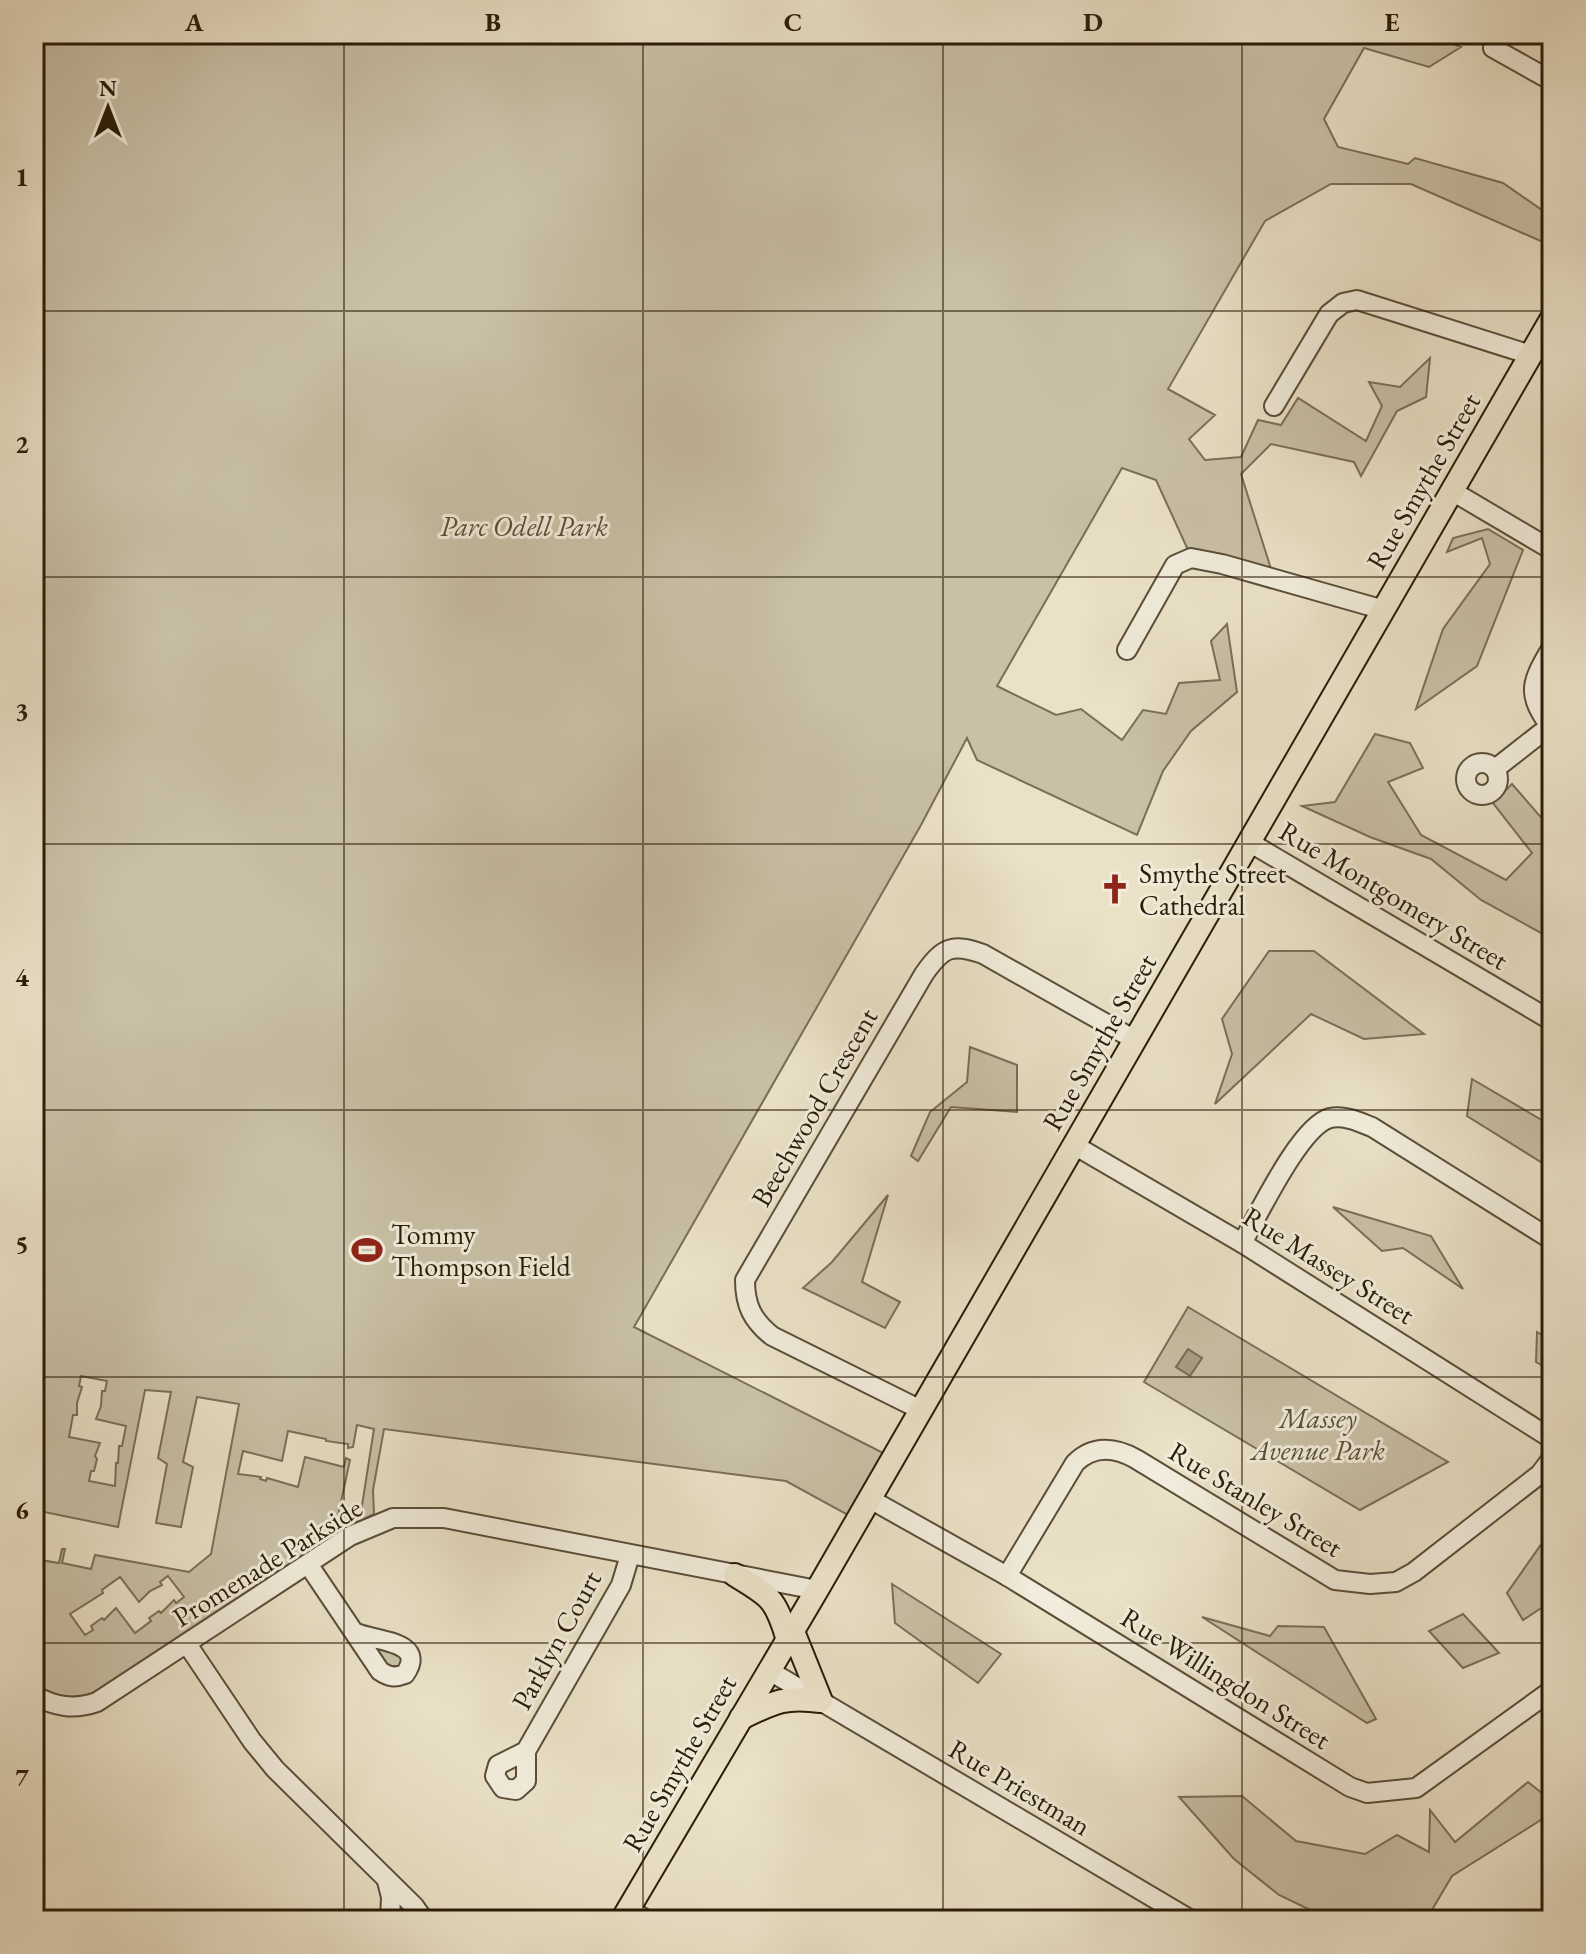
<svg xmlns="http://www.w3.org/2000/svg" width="1586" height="1954" viewBox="0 0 1586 1954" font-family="'EB Garamond',serif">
  <rect width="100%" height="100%" fill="#eae1c7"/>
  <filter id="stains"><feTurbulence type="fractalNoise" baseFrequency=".0025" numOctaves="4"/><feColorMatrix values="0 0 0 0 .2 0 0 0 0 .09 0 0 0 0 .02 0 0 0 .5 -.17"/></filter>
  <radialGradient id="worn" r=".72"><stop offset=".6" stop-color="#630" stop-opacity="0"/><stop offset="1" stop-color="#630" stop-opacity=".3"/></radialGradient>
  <g fill="#c9c0a7" stroke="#7a6e58" stroke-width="2" fill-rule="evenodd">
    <path d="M 34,34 L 1427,34 L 1461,47 L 1429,67 L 1364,48 L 1324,119 L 1338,147 L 1408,164 L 1415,158 L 1503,183 L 1552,217 L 1552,246 L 1411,184 L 1331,184 L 1265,221 L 1168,389 L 1215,415 L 1189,439 L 1205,460 L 1241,457 L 1258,420 L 1281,425 L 1298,398 L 1366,441 L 1382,406 L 1369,382 L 1400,387 L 1430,358 L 1426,397 L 1397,411 L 1361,476 L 1354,462 L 1271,444 L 1241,474 L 1272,572 L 1188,550 L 1156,480 L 1122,468 L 997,686 L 1056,715 L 1081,709 L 1122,740 L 1143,710 L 1166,714 L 1179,683 L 1220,680 L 1211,641 L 1227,624 L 1237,692 L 1191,731 L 1163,771 L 1137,835 L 977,760 L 967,738 L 921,825 L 634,1327 L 893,1458 L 857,1520 L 786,1481 L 384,1429 L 373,1490 L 374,1514 L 344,1529 L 90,1698 C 71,1701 51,1696 34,1686 L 34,1559 L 59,1563 L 62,1549 L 65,1549 L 62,1563 L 91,1569 L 95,1555 L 189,1572 L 211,1554 L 239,1404 L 197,1397 L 183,1462 L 193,1467 L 181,1527 L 156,1523 L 167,1464 L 158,1458 L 171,1392 L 145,1390 L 118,1527 L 34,1510 ZM 81,1376 L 107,1381 L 105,1391 L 102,1391 L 101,1406 L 96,1419 L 126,1426 L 122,1446 L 119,1446 L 118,1463 L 116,1463 L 115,1486 L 89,1481 L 91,1471 L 94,1471 L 97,1459 L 95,1456 L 100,1443 L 69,1437 L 73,1415 L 77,1415 L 77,1403 L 82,1387 L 79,1386 ZM 357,1425 L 374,1429 L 361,1512 L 336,1525 L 350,1460 L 346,1458 L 344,1467 L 305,1457 L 298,1487 L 267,1478 L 266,1481 L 260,1479 L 261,1477 L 238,1474 L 243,1451 L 282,1461 L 288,1431 L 326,1439 L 326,1441 L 348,1444 L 348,1448 L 353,1447 ZM 168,1576 L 184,1597 L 176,1603 L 174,1600 L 161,1613 L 159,1611 L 149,1618 L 151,1621 L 135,1633 L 116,1608 L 104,1620 L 102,1618 L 91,1626 L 93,1630 L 85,1635 L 70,1614 L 103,1593 L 102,1590 L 120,1577 L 139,1602 L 150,1591 L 162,1585 L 160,1582 Z"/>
    <path d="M 1488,529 L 1523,550 L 1477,666 L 1416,709 L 1443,629 L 1490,564 L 1482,538 L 1447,552 L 1453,538 Z"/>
    <path d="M 1375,734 L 1410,743 L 1423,768 L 1388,782 L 1421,835 L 1506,880 L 1532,853 L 1493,803 L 1512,784 L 1552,830 L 1552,939 L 1481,900 L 1431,859 L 1370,837 L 1302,806 L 1335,802 Z"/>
    <path d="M 1269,951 L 1314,951 L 1424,1034 L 1364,1039 L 1311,1014 L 1215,1104 L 1232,1054 L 1222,1019 Z"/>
    <path d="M 970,1047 L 1017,1065 L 1017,1112 L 951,1107 L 918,1161 L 911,1156 L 930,1112 L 967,1082 Z"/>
    <path d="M 1472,1079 L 1552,1126 L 1552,1169 L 1467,1116 Z"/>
    <path d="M 888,1195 L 862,1282 L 900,1302 L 885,1328 L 803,1288 L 832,1262 Z"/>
    <path d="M 1333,1207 L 1431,1236 L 1463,1289 L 1403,1248 L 1382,1251 Z"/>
    <path d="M 1188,1307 L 1448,1462 L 1360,1510 L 1144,1382 Z"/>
    <path d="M 1537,1332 L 1552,1341 L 1552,1371 L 1536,1362 Z"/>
    <path d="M 1552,1529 L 1552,1601 L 1523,1620 L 1507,1593 Z"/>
    <path d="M 892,1584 L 1001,1654 L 978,1683 L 895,1623 Z"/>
    <path d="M 1463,1614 L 1499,1653 L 1463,1668 L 1429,1631 Z"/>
    <path d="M 1202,1617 L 1270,1636 L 1278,1626 L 1324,1627 L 1376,1719 L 1367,1723 Z"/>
    <path d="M 376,1646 L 399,1653 L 402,1658 L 400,1666 L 388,1666 L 375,1648 Z"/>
    <path d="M 1528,1782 L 1552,1801 L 1552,1813 L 1452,1876 L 1426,1920 L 1331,1920 L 1279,1895 L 1234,1859 L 1179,1797 L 1242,1796 L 1296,1841 L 1365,1854 L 1397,1835 L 1429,1852 L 1430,1810 L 1455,1842 Z"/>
  </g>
  <path fill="#a99e86" stroke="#766a54" stroke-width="2" d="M 1188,1349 L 1202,1358 L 1190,1376 L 1176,1367 Z"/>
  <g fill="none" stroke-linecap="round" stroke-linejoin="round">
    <g stroke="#5a4d38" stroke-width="22">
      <g id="minor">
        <path d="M 1493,48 L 1552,81"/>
        <path d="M 1274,406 L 1329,314 L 1343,303 L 1357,300 L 1531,355"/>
        <path d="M 1452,491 L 1552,550"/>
        <path d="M 1552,647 C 1531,683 1525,693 1552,729"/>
        <path d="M 1127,650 L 1175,565 L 1191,558 L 1222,564 L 1384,610"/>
        <circle cx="1482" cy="779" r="16"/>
        <path d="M 1495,769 L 1550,726"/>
        <path d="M 1249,842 L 1552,1021"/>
        <path d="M 1074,1145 L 1242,1243 L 1552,1439"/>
        <path d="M 1242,1243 C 1259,1214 1300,1126 1330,1118 C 1345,1115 1359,1122 1372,1127 L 1552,1240"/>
        <path d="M 921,1410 L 772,1336 C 752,1320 745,1305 745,1280 L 924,974 C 943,947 952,943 983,954 L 1135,1040"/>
        <path d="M 870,1499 L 1007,1576 L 1350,1787 L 1367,1793 L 1416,1788 L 1552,1690"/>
        <path d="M 308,1564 L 380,1671 C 389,1677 395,1678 405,1674 C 428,1641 375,1641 356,1633"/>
        <path d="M 1007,1576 L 1075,1463 C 1093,1445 1115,1447 1136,1459 L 1335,1580 L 1370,1584 L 1396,1582 L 1414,1572 L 1540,1474 L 1552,1458"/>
        <path d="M 187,1644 L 252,1741 L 275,1769 L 414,1906 L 424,1920"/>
        <path d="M 768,1670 L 1191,1920"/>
        <path d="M 34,1695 C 55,1707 74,1710 97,1702 L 350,1536 L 393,1518 L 444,1518 L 817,1590"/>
        <path d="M 526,1751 L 498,1765 L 495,1776 L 503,1788 L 516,1790 L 526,1781 L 526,1751 L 621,1585 L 630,1555"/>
        <path d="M 387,1881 L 391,1897 L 390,1920"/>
        <path d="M 628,1909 L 647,1920"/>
      </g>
    </g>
    <g stroke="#2a1c08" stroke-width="26">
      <g id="major">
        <path d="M 735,1575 C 769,1596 775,1597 787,1637"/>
        <path d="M 741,1718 C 774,1702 784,1696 821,1701 L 792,1629"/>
        <path d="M 622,1920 L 817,1590 L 1552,318"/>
      </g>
    </g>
    <use href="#minor" stroke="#f1ecdb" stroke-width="18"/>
    <use href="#major" stroke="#eae1c7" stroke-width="22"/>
  </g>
  <path fill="none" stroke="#2a1c08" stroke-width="2" stroke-opacity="0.55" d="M 344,34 L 344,1920M 643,34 L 643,1920M 943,34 L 943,1920M 1242,34 L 1242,1920M 34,311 L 1552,311M 34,577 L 1552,577M 34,844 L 1552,844M 34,1110 L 1552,1110M 34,1377 L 1552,1377M 34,1643 L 1552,1643"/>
  <defs>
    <g id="church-bare" transform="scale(2.4)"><path d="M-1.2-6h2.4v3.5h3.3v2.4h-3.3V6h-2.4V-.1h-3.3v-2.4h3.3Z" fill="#8f2418" stroke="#f1ecdb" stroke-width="2.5" paint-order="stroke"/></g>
    <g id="stadium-bare" transform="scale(2.4)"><path d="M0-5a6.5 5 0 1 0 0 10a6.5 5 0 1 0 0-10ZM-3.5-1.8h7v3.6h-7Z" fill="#8f2418" stroke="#f1ecdb" stroke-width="2.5" paint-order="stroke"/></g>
  </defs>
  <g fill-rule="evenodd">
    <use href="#church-bare" x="1115" y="889"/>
    <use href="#stadium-bare" x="367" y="1250"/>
  </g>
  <g text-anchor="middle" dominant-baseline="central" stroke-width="6" stroke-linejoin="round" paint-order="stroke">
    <g font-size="28" fill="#2a1c08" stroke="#f1ecdb">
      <text transform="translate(1423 481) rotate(-60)">Rue Smythe Street</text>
      <text transform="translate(1394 895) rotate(31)">Rue Montgomery Street</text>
      <text transform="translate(1099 1042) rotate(-60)">Rue Smythe Street</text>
      <text transform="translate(814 1107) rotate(-60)">Beechwood Crescent</text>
      <text transform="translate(1329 1265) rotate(32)">Rue Massey Street</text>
      <text transform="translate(1256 1499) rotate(31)">Rue Stanley Street</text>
      <text transform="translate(267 1562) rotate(-32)">Promenade Parkside</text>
      <text transform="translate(556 1640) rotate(-61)">Parklyn Court</text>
      <text transform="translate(1226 1678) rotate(32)">Rue Willingdon Street</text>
      <text transform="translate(679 1763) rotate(-60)">Rue Smythe Street</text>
      <text transform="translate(1020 1787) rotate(31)">Rue Priestman</text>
    </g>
    <g font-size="28" font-style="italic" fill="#5a4d38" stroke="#f1ecdb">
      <text x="524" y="526">Parc Odell Park</text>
      <text x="1318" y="1418">Massey<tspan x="1318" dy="32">Avenue Park</tspan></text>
    </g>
    <g font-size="28" fill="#2a1c08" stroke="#f1ecdb" text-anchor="start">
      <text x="1139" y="873">Smythe Street<tspan x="1139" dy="32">Cathedral</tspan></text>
      <text x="391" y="1234">Tommy<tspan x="391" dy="32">Thompson Field</tspan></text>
    </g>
  </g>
  <rect width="1586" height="1954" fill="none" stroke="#eae1c7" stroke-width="88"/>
  <g transform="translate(108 108)" stroke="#f1ecdb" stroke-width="6" paint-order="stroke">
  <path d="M0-6L14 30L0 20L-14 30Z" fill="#2a1c08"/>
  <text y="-12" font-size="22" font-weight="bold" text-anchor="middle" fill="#2a1c08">N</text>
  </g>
  <rect x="44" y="44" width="1498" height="1866" fill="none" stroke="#2a1c08" stroke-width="3"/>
  <g font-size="26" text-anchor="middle" font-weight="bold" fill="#2a1c08">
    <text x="194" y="31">A</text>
    <text x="493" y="31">B</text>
    <text x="793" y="31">C</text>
    <text x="1093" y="31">D</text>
    <text x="1392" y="31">E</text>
    <text x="22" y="186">1</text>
    <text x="22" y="453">2</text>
    <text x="22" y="720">3</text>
    <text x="22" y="986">4</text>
    <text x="22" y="1253">5</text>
    <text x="22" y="1519">6</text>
    <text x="22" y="1786">7</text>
  </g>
  <rect width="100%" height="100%" filter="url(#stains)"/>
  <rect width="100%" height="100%" fill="url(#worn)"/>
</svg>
